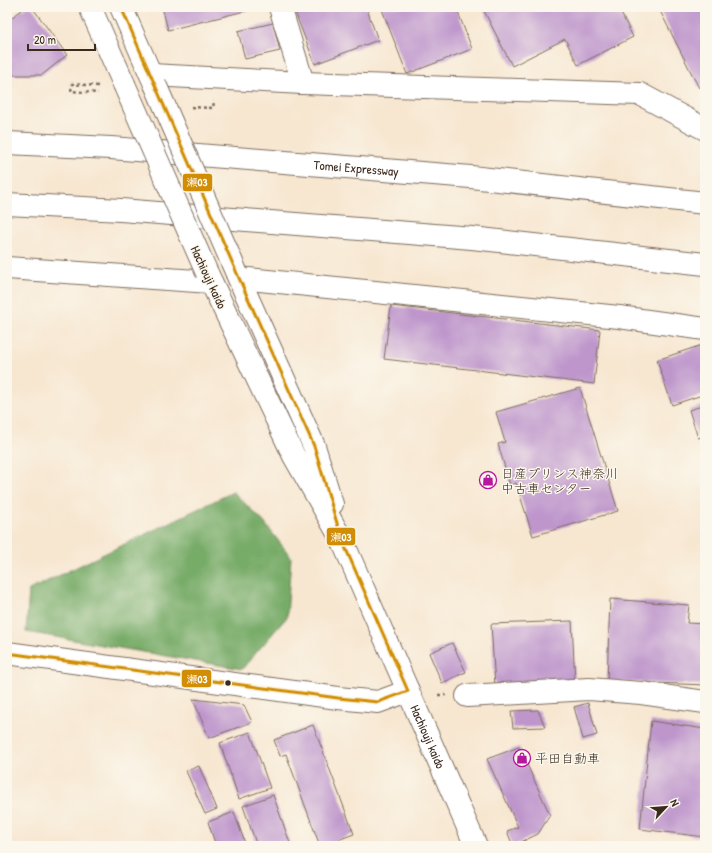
<svg xmlns="http://www.w3.org/2000/svg" width="712" height="853" viewBox="0 0 712 853" font-family="'Patrick Hand','Klee One',sans-serif">
  <rect width="100%" height="100%" fill="#fbf7ec"/>
  <filter id="ink" filterUnits="userSpaceOnUse"><feTurbulence type="fractalNoise" baseFrequency=".025" numOctaves="2"/><feDisplacementMap in="SourceGraphic" scale="8" xChannelSelector="R" yChannelSelector="G"/><feConvolveMatrix kernelMatrix="1 2 1 2 8 2 1 2 1" color-interpolation-filters="sRGB"/></filter>
  <filter id="wash" filterUnits="userSpaceOnUse"><feTurbulence type="fractalNoise" baseFrequency=".012" numOctaves="4" result="noise"/><feDisplacementMap in="SourceGraphic" scale="16" xChannelSelector="R" yChannelSelector="G"/><feGaussianBlur stdDeviation="0.9" result="paint"/><feColorMatrix in="noise" values="0 0 0 0 0 0 0 0 0 0 0 0 0 0 0 0 0 1.4 0 .05"/><feComposite in="paint" operator="in"/></filter>
  <g filter="url(#wash)">
    <rect width="100%" height="100%" fill="#f7e7d1"/>
    <path fill="#77ab67" stroke="#596a42" d="M 233,492 L 263,521 L 291,557 L 287,617 L 242,669 L 26,632 L 29,590 Z"/>
    <g id="blocks">
      <g fill="#be96cc">
        <path d="M 26,7 L 32,7 L 67,55 L 42,75 L 7,75 L 7,21 Z"/>
        <path d="M 162,7 L 257,7 L 257,8 L 168,30 Z"/>
        <path d="M 293,7 L 366,7 L 378,40 L 315,64 Z"/>
        <path d="M 381,7 L 456,7 L 472,49 L 407,74 Z"/>
        <path d="M 482,7 L 618,7 L 633,37 L 578,65 L 565,39 L 512,66 Z"/>
        <path d="M 658,7 L 705,7 L 705,84 L 699,88 Z"/>
        <path d="M 273,23 L 280,51 L 245,59 L 238,31 Z"/>
        <path d="M 391,306 L 600,330 L 594,384 L 384,359 Z"/>
        <path d="M 705,344 L 705,394 L 672,405 L 657,360 Z"/>
        <path d="M 580,388 L 618,511 L 533,536 L 516,483 L 510,485 L 498,444 L 505,442 L 496,412 Z"/>
        <path d="M 705,405 L 705,436 L 698,438 L 689,410 Z"/>
        <path d="M 610,599 L 689,605 L 687,623 L 705,624 L 705,685 L 607,681 Z"/>
        <path d="M 572,621 L 575,682 L 495,686 L 491,624 Z"/>
        <path d="M 452,643 L 466,672 L 442,683 L 429,653 Z"/>
        <path d="M 193,699 L 244,705 L 252,722 L 209,738 Z"/>
        <path d="M 588,703 L 597,735 L 583,739 L 574,707 Z"/>
        <path d="M 538,710 L 545,727 L 513,728 L 511,711 Z"/>
        <path d="M 651,721 L 705,729 L 705,837 L 640,829 Z"/>
        <path d="M 313,725 L 354,834 L 321,846 L 320,846 L 286,754 L 280,756 L 274,740 Z"/>
        <path d="M 250,732 L 270,788 L 239,799 L 220,743 Z"/>
        <path d="M 519,747 L 550,815 L 538,834 L 513,846 L 507,831 L 518,827 L 487,759 Z"/>
        <path d="M 199,766 L 217,809 L 205,814 L 186,771 Z"/>
        <path d="M 273,795 L 291,846 L 257,846 L 243,806 Z"/>
        <path d="M 234,812 L 246,846 L 216,846 L 208,822 Z"/>
      </g>
    </g>
  </g>
  <g filter="url(#ink)">
    <use href="#blocks" fill-opacity="0" stroke="#7d6c5d" stroke-width="1"/>
    <g fill="none" stroke-linecap="round" stroke-linejoin="round">
      <g stroke="#7d6c5d" stroke-width="24">
        <g id="minor">
          <path d="M 90,7 L 124,84"/>
          <path d="M 121,7 L 155,84"/>
          <path d="M 280,7 L 303,83"/>
          <path d="M 151,75 L 303,83 L 640,94 L 705,129"/>
          <path d="M 7,268 L 211,282"/>
          <path id="s1" d="M 207,273 L 294,456 L 342,540 L 476,846"/>
          <path d="M 237,274 L 314,446 L 332,504"/>
          <path d="M 239,278 L 619,317 L 705,329"/>
          <path d="M 7,653 L 338,698 L 378,702 L 408,691"/>
          <path d="M 467,696 L 589,689 L 641,693 L 705,702"/>
        </g>
      </g>
      <g stroke="#7d6c5d" stroke-width="24">
        <g id="highway">
          <path id="s2" d="M 7,143 L 111,148 L 471,177 L 705,203"/>
          <path d="M 7,204 L 121,210 L 472,238 L 705,264"/>
        </g>
      </g>
      <g stroke="#7d6c5d" stroke-width="2.5" stroke-dasharray="3 3" stroke-linecap="butt">
        <path d="M 98,86 L 72,84 L 71,91 L 98,93"/>
        <path d="M 191,107 L 213,108 L 214,101 L 213,101"/>
        <path d="M 438,695 L 446,695"/>
      </g>
      <use href="#minor" stroke="#fff" stroke-width="22"/>
      <use href="#highway" stroke="#fff" stroke-width="22"/>
      <g stroke="#7d6c5d" stroke-width="24" stroke-linecap="butt">
        <g id="minor-bridge">
          <path d="M 124,84 L 207,273"/>
          <path d="M 155,84 L 237,274"/>
        </g>
      </g>
      <use href="#minor-bridge" stroke="#fff" stroke-width="22"/>
      <g stroke="#fbf7ec" stroke-width="6">
        <path id="bus-1" d="M 7,653 L 338,698 L 378,702 L 408,691 L 342,540 L 314,446 L 239,278 L 121,7"/>
      </g>
      <use href="#bus-1" stroke="#d18d06" stroke-width="3"/>
    </g>
  </g>
  <defs>
    <g id="shop-ring" transform="scale(0.9)"><circle r="9.5" fill="#fbf7ec" stroke="#b5179e" stroke-width="1.5"/><path d="M-5-2.5h2.3a2.7 3.5 0 0 1 5.4 0H5L5.5 6h-11ZM-1.5-2.5h3a1.5 2.3 0 0 0-3 0Z" fill="#b5179e"/></g>
  </defs>
  <g fill-rule="evenodd">
    <use href="#shop-ring" x="488" y="480"/>
    <use href="#shop-ring" x="522" y="758"/>
  </g>
  <circle fill="#3b2a1e" stroke="#fbf7ec" stroke-width="1.5" cx="228" cy="683" r="3.5"/>
  <g text-anchor="middle" dominant-baseline="central" stroke-width="3" stroke-linejoin="round" paint-order="stroke">
    <g font-size="13" fill="#3b2a1e" stroke="#fbf7ec">
      <text stroke="none"><textPath href="#s2" startOffset="350">Tomei Expressway</textPath></text>
      <text transform="translate(209 277) rotate(65)">Hachiouji kaido</text>
      <text stroke="none"><textPath href="#s1" startOffset="514">Hachiouji kaido</textPath></text>
    </g>
    <g font-size="13" fill="#3b2a1e" stroke="#fbf7ec" text-anchor="start">
      <text x="501" y="473">日産プリンス神奈川<tspan x="501" dy="15">中古車センター</tspan></text>
      <text x="535" y="758">平田自動車</text>
    </g>
  </g>
  <g stroke="#fbf7ec" stroke-width="1.5">
    <rect x="182" y="173" width="31" height="19" rx="4" fill="#d18d06"/>
    <rect x="326" y="527" width="30" height="19" rx="4" fill="#d18d06"/>
    <rect x="181" y="669" width="31" height="19" rx="4" fill="#d18d06"/>
  </g>
  <g font-size="11" text-anchor="middle" font-weight="bold" fill="#fff">
    <text x="197" y="186">瀬03</text>
    <text x="341" y="541">瀬03</text>
    <text x="197" y="683">瀬03</text>
  </g>
  <rect width="712" height="853" fill="none" stroke="#fbf7ec" stroke-width="24"/>
  <g transform="translate(666 807) rotate(64)" stroke="#fbf7ec" stroke-width="3" paint-order="stroke">
  <path d="M0-3L7 15L0 10L-7 15Z" fill="#3b2a1e"/>
  <text y="-6" font-size="11" font-weight="bold" text-anchor="middle" fill="#3b2a1e">N</text>
  </g>
  <path d="M28 44v6h67v-6" fill="none" stroke="#3b2a1e" stroke-width="2"/>
  <text x="34" y="44" font-size="12" fill="#3b2a1e" stroke="#fbf7ec" stroke-width="3" paint-order="stroke">20 m</text>
</svg>
